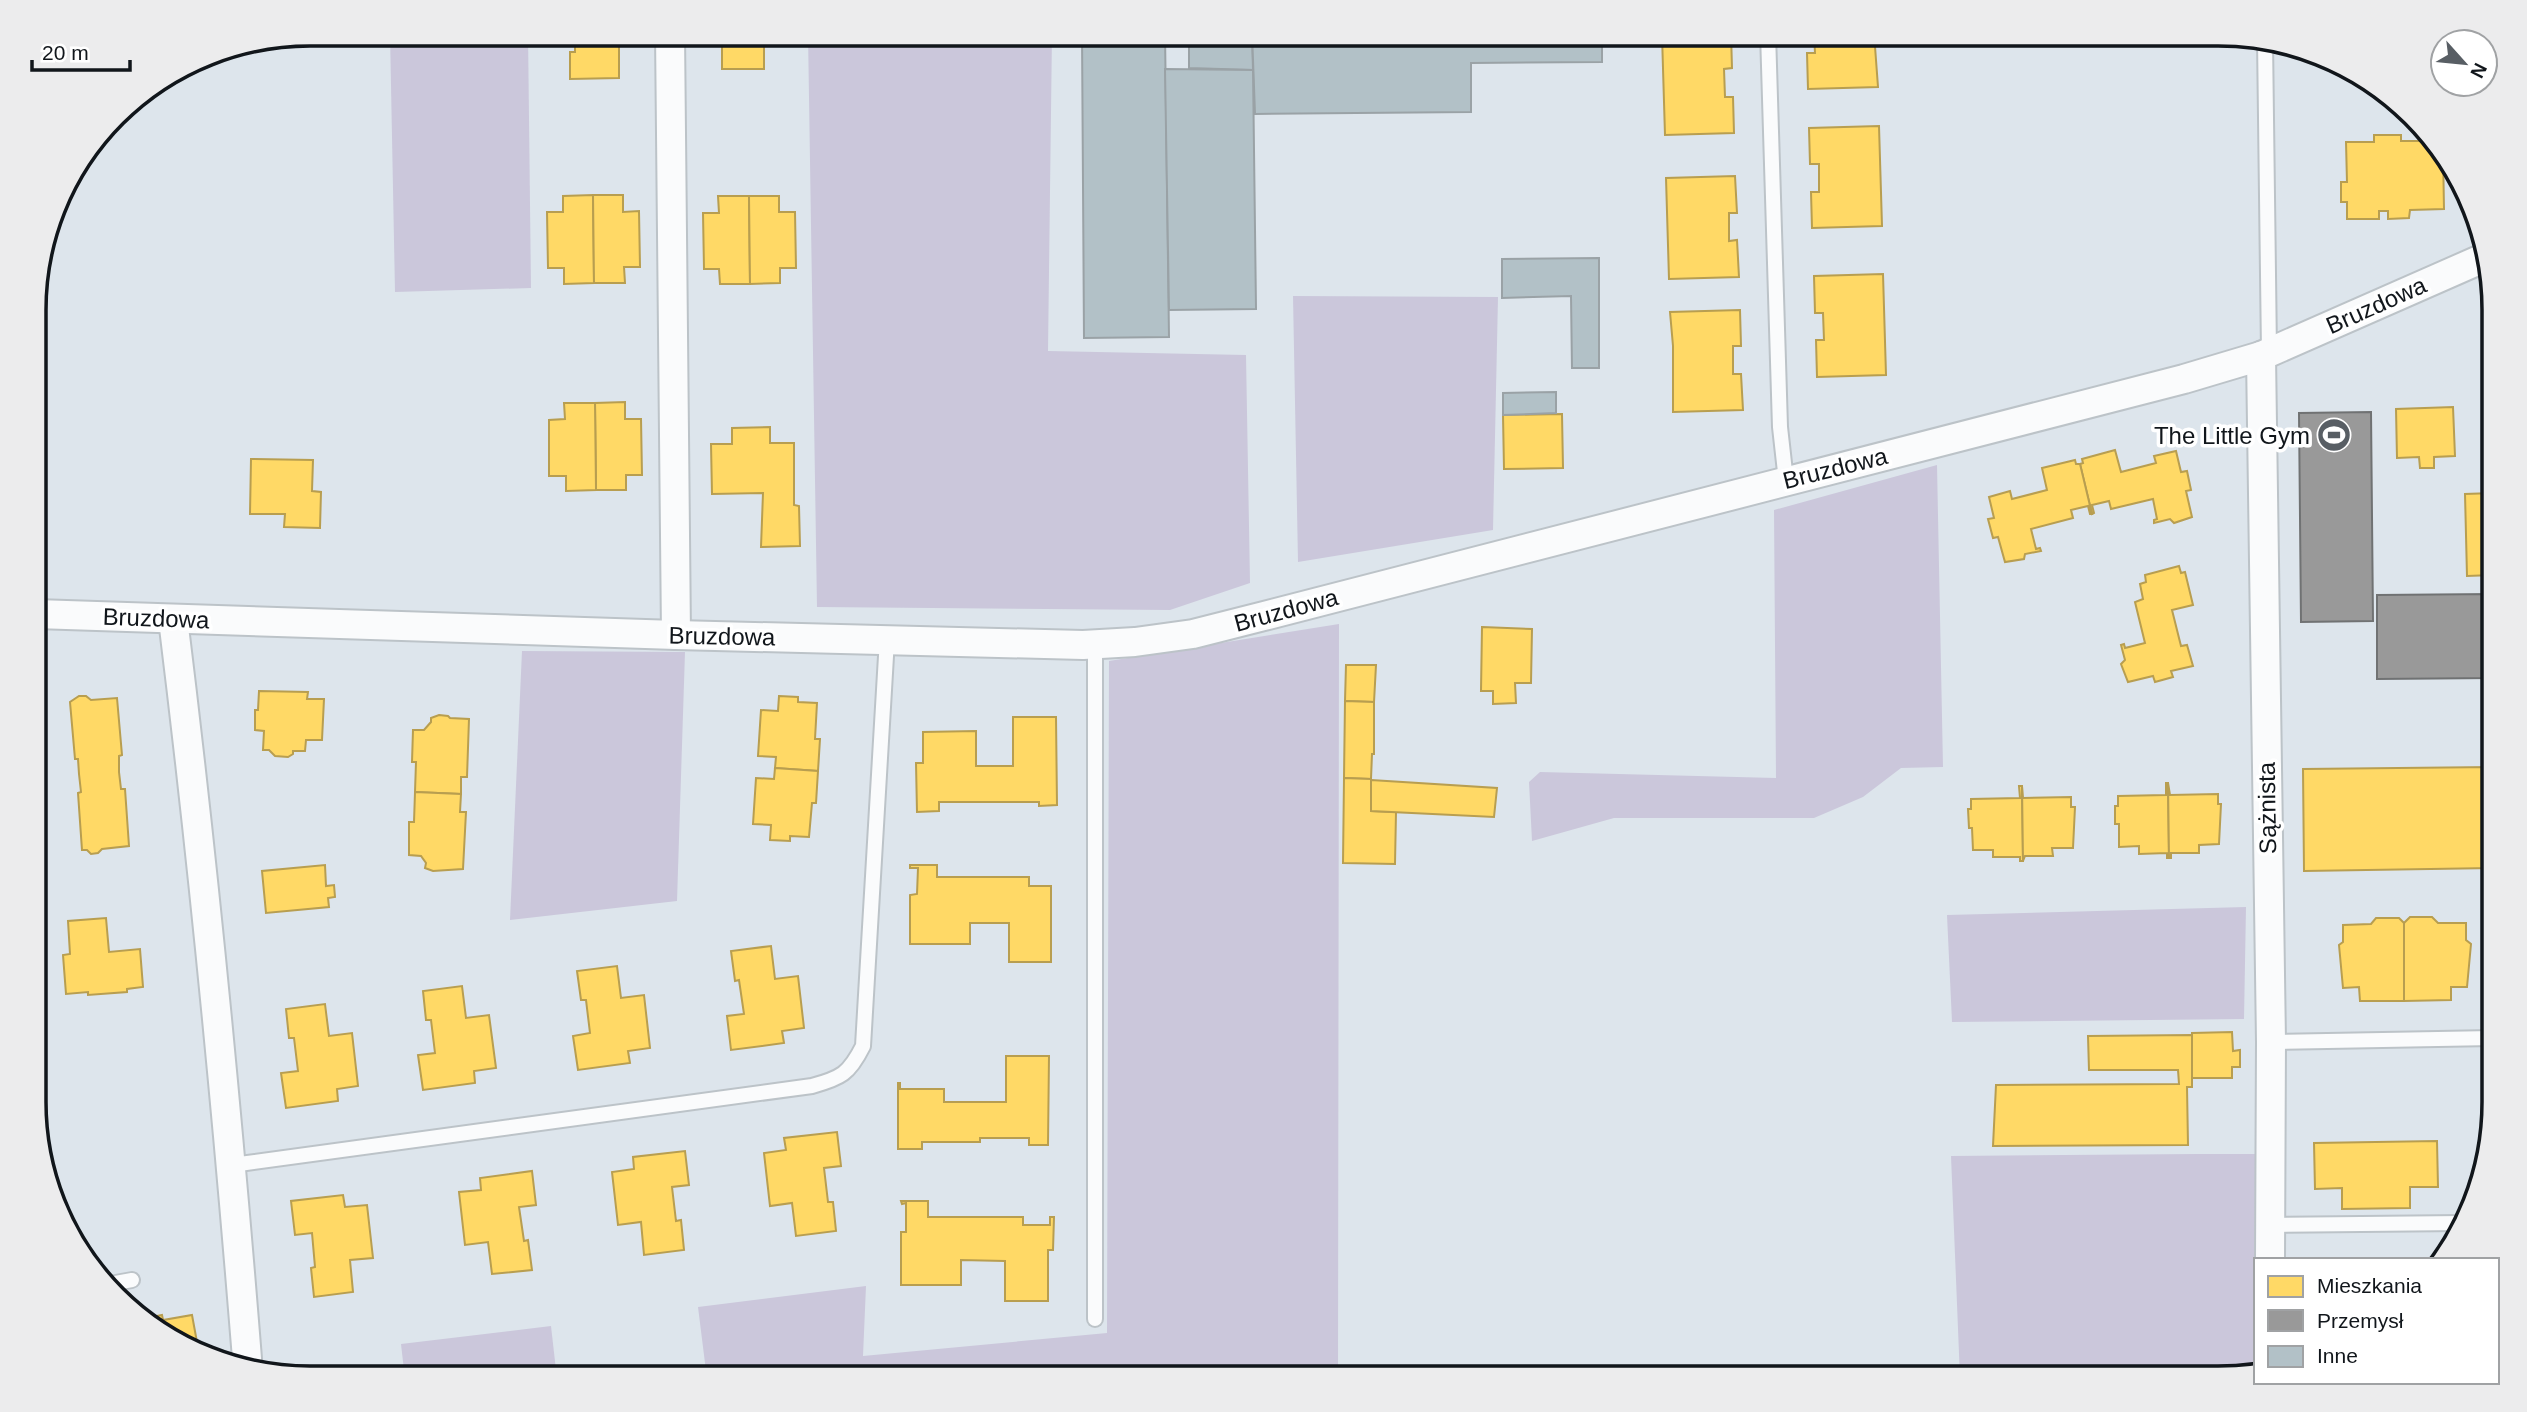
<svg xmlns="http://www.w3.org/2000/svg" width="2527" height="1412" viewBox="0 0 2527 1412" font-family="Arial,sans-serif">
  <rect width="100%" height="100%" fill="#dde5ec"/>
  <g fill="#cbc7db">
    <path d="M 390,33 L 528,33 L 531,288 L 395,292 Z"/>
    <path d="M 808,33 L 1052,33 L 1048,351 L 1246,355 L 1250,583 L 1170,610 L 817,607 Z"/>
    <path d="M 1293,296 L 1498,297 L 1493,530 L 1298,562 Z"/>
    <path d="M 1937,465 L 1943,767 L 1901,768 L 1863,797 L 1814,818 L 1614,818 L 1532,841 L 1529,782 L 1540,772 L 1776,778 L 1774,510 Z"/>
    <path d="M 1339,624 L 1338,1378 L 707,1379 L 698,1307 L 866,1286 L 863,1356 L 1107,1333 L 1109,661 Z"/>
    <path d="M 522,651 L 685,652 L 677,901 L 510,920 Z"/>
    <path d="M 2246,907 L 2244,1019 L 1952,1022 L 1947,915 Z"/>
    <path d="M 2197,1154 L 2261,1154 L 2261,1260 L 2256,1260 L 2256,1374 L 2235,1378 L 2136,1378 L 2135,1369 L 2001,1371 L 2000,1378 L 1960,1378 L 1951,1156 Z"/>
    <path d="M 551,1326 L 557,1379 L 405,1379 L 401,1344 Z"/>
  </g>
  <g fill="#ffd966" stroke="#b89e50" stroke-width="2">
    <path d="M 575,33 L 619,33 L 619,78 L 570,79 L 570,52 L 575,52 Z"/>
    <rect x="722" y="33" width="42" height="36"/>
    <path d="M 1731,33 L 1732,68 L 1724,69 L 1725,97 L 1733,97 L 1734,133 L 1665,135 L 1662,35 Z"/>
    <path d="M 1814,33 L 1874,33 L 1878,87 L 1808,89 L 1807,53 L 1815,53 Z"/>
    <path d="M 1879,126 L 1882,226 L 1812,228 L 1811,192 L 1819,192 L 1819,164 L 1810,164 L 1809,128 Z"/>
    <path d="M 2374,135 L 2401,135 L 2401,141 L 2431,141 L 2443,152 L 2444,209 L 2410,210 L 2409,218 L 2388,219 L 2388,211 L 2379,211 L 2379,219 L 2347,219 L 2347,202 L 2341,202 L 2341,182 L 2347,182 L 2346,142 L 2374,142 Z"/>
    <path d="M 1735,176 L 1737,213 L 1729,213 L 1729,241 L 1737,240 L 1739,277 L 1669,279 L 1666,178 Z"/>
    <path d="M 593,195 L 594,283 L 564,284 L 564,268 L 548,268 L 547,212 L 563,212 L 563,196 Z"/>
    <path d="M 593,195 L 623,195 L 623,212 L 639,211 L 640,267 L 624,267 L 625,283 L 594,283 Z"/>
    <path d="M 718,196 L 749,196 L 750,284 L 720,284 L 719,269 L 704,269 L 703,213 L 719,213 Z"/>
    <path d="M 749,196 L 779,196 L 779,212 L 795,212 L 796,268 L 780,268 L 780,283 L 750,284 Z"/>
    <path d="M 1883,274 L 1886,375 L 1817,377 L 1816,340 L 1824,340 L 1823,313 L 1815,313 L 1814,276 Z"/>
    <path d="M 1740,310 L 1741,346 L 1733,346 L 1733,374 L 1741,374 L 1743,410 L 1673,412 L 1673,346 L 1670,312 Z"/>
    <path d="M 625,402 L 625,419 L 641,419 L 642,475 L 626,475 L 626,490 L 596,490 L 595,403 Z"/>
    <path d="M 564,403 L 595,403 L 596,490 L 566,491 L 566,476 L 549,476 L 549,420 L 565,419 Z"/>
    <path d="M 2453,407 L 2455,456 L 2434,457 L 2434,468 L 2420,468 L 2419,457 L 2397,458 L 2396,409 Z"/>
    <path d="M 1562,414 L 1563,468 L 1504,469 L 1503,415 Z"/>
    <path d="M 770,427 L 770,443 L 794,443 L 794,505 L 799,506 L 800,546 L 761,547 L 763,493 L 712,494 L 711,444 L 732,444 L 732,428 Z"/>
    <path d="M 2115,450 L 2121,472 L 2156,463 L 2154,456 L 2176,451 L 2181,472 L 2187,471 L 2191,490 L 2186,491 L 2192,517 L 2174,523 L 2170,519 L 2154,523 L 2154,520 L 2157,519 L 2153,499 L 2111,509 L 2109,501 L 2092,505 L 2094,513 L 2092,514 L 2080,464 L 2083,463 L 2082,459 Z"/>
    <path d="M 251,459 L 313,460 L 312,491 L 321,492 L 320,528 L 284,527 L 285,514 L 250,514 Z"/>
    <path d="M 2075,460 L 2076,464 L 2080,464 L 2092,514 L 2090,514 L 2088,506 L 2071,510 L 2073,518 L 2031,529 L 2036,549 L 2040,548 L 2041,551 L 2025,554 L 2024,559 L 2005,562 L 1998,537 L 1993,538 L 1988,519 L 1994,518 L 1989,497 L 2010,491 L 2012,499 L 2047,490 L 2042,468 Z"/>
    <path d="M 2493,493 L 2493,575 L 2467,576 L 2465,494 Z"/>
    <path d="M 2179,566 L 2181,573 L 2185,572 L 2193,605 L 2172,610 L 2181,646 L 2187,645 L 2193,666 L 2171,671 L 2173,677 L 2155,682 L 2153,676 L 2128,682 L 2121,664 L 2125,660 L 2121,645 L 2124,644 L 2125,648 L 2145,643 L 2135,602 L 2143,599 L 2140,584 L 2146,582 L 2145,575 Z"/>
    <path d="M 1482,627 L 1532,629 L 1531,683 L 1515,683 L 1516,703 L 1493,704 L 1493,691 L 1481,691 Z"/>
    <path d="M 1346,665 L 1376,665 L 1374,702 L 1345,701 Z"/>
    <path d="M 259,691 L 308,692 L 307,699 L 324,699 L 322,740 L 306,740 L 305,751 L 293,751 L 293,754 L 288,757 L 275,756 L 269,750 L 263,750 L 264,731 L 255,730 L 255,710 L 258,710 Z"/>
    <path d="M 79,696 L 86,696 L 91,700 L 117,698 L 122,755 L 119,756 L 119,772 L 121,789 L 125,789 L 129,846 L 102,849 L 98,853 L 91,854 L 87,850 L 82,850 L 78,793 L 81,792 L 79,774 L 78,759 L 75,759 L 70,702 Z"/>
    <path d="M 779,696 L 798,697 L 798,702 L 817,703 L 815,739 L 820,739 L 818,771 L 775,768 L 776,757 L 758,756 L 761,710 L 778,711 Z"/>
    <path d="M 1345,701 L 1374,702 L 1374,754 L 1372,754 L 1371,779 L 1344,778 Z"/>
    <path d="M 439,715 L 448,716 L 450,718 L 469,719 L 467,777 L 461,777 L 461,794 L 415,792 L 416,762 L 412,762 L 413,730 L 424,730 L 431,722 L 431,718 Z"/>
    <path d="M 1013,717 L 1056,717 L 1057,805 L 1039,806 L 1039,802 L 939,802 L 939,811 L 917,812 L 916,763 L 923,763 L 923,732 L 976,731 L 976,766 L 1013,766 Z"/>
    <path d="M 2493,767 L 2493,868 L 2304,871 L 2303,769 Z"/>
    <path d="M 775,768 L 818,771 L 816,803 L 812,803 L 809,837 L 790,836 L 790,841 L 770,840 L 771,825 L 753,824 L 756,778 L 774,779 Z"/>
    <path d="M 1344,778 L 1371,779 L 1371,811 L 1396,812 L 1395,864 L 1343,863 Z"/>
    <path d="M 1371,780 L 1497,788 L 1494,817 L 1371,811 Z"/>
    <path d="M 2166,783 L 2168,783 L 2169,858 L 2167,858 L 2167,853 L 2139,854 L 2139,846 L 2119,847 L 2119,824 L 2115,824 L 2115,806 L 2118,806 L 2118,796 L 2166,795 Z"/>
    <path d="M 2168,783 L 2170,795 L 2218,794 L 2218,804 L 2221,804 L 2219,844 L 2199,845 L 2199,853 L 2171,853 L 2171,858 L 2169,858 Z"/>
    <path d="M 2019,786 L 2022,786 L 2023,861 L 2020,861 L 2020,857 L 1993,857 L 1993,850 L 1973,850 L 1972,828 L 1969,828 L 1968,809 L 1971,809 L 1971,799 L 2020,798 Z"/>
    <path d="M 2022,786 L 2023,798 L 2071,797 L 2071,807 L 2075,807 L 2073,848 L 2052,848 L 2053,856 L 2025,856 L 2023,861 Z"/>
    <path d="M 415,792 L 461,794 L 460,812 L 466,812 L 463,869 L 433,871 L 425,868 L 426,863 L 421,856 L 409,855 L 409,822 L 414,822 Z"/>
    <path d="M 325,865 L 326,886 L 334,885 L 335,897 L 328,898 L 329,907 L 266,913 L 262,871 Z"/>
    <path d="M 910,865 L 937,865 L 937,877 L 1029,877 L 1029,886 L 1051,886 L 1051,962 L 1009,962 L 1009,923 L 970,923 L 970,944 L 910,944 L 910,895 L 917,894 L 918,868 L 910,868 Z"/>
    <path d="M 2410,917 L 2432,917 L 2438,923 L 2466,923 L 2466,940 L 2471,944 L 2467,987 L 2451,987 L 2451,1000 L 2404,1001 L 2404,923 Z"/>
    <path d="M 106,918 L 109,952 L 140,949 L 143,987 L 127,989 L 127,992 L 88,995 L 88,992 L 66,994 L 63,955 L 70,954 L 68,921 Z"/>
    <path d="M 2376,918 L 2399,918 L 2404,923 L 2404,1001 L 2360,1001 L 2359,987 L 2343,988 L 2339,945 L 2343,942 L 2343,925 L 2371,924 Z"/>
    <path d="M 771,946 L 775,979 L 798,976 L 804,1028 L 782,1031 L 784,1043 L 731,1050 L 727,1016 L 744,1014 L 739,980 L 735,981 L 731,951 Z"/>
    <path d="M 617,966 L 621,998 L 644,995 L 650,1048 L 628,1051 L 630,1063 L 578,1070 L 573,1036 L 590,1033 L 586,1000 L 581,1000 L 577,971 Z"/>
    <path d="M 462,986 L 466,1018 L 489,1015 L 496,1068 L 474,1071 L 475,1083 L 423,1090 L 418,1055 L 435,1053 L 431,1020 L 426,1020 L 423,991 Z"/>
    <path d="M 325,1004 L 329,1036 L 352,1033 L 358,1086 L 337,1089 L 338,1101 L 286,1108 L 281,1073 L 298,1071 L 294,1038 L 289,1038 L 286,1009 Z"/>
    <path d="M 2232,1032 L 2233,1051 L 2240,1050 L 2240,1067 L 2232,1067 L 2232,1078 L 2192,1078 L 2192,1033 Z"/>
    <path d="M 2192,1035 L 2192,1087 L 2187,1087 L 2188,1145 L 1993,1146 L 1996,1085 L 2179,1084 L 2178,1070 L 2089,1070 L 2088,1036 Z"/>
    <path d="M 1006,1056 L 1049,1056 L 1048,1145 L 1029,1145 L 1029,1138 L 980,1138 L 980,1142 L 922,1142 L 922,1149 L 898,1149 L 898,1083 L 900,1083 L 900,1089 L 944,1089 L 944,1102 L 1006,1102 Z"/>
    <path d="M 837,1132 L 841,1166 L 824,1168 L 828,1202 L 833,1202 L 836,1231 L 796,1236 L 792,1203 L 770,1206 L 764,1153 L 786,1150 L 784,1138 Z"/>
    <path d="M 2437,1141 L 2438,1187 L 2410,1187 L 2410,1208 L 2342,1209 L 2342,1188 L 2315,1189 L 2314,1143 Z"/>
    <path d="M 685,1151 L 689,1185 L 672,1187 L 676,1221 L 681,1220 L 684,1250 L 644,1255 L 641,1222 L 618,1225 L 612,1172 L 634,1169 L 633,1157 Z"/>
    <path d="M 532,1171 L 536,1205 L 519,1207 L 524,1241 L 528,1240 L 532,1270 L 492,1274 L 488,1242 L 465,1245 L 459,1192 L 481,1190 L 480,1178 Z"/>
    <path d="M 343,1195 L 345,1207 L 367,1205 L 373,1258 L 350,1260 L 353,1292 L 314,1297 L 311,1268 L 315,1267 L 312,1233 L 295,1235 L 291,1201 Z"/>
    <path d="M 901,1201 L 928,1201 L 928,1217 L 1023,1217 L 1023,1225 L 1050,1225 L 1050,1217 L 1054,1217 L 1053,1250 L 1048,1250 L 1048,1301 L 1005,1301 L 1005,1261 L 961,1260 L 961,1285 L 901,1285 L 901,1232 L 906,1232 L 906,1203 L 902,1204 Z"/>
    <path d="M 162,1315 L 163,1320 L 192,1315 L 199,1353 L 172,1342 L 147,1318 Z"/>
  </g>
  <g fill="#999" stroke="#707273" stroke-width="2">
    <path d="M 2371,412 L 2373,621 L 2301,622 L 2299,413 Z"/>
    <path d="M 2493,594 L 2493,678 L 2377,679 L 2377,595 Z"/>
  </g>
  <g fill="#b2c1c7" stroke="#9aa2a6" stroke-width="2">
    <path d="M 1082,33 L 1165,33 L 1169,337 L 1084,338 Z"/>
    <path d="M 1189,33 L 1252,33 L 1253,70 L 1189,68 Z"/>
    <path d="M 1252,33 L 1602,33 L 1602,62 L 1471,63 L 1471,112 L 1255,114 Z"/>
    <path d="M 1165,69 L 1253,70 L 1256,309 L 1169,310 Z"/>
    <path d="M 1599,258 L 1599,368 L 1572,368 L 1571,296 L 1502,298 L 1502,259 Z"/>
    <path d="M 1556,392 L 1556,413 L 1503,415 L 1503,393 Z"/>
  </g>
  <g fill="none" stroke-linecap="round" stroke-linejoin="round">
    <g stroke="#bcc3c8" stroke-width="18">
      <g id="lane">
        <path d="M 1768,33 L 1780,427 L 1786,481"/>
        <path d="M 2265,40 L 2269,352"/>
        <path d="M 1095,644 L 1095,1319"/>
        <path d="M 2271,1042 L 2493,1038"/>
        <path d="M 232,1165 L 812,1086 C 841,1078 849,1074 863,1046 L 887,639"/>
        <path d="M 2270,1225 L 2462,1223"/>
        <path d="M 110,1284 L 132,1280"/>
      </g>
    </g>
    <g stroke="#bcc3c8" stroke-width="32">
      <g id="street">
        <path d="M 670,33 L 676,635"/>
        <path d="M 2261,356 L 2271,1042 L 2270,1260"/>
        <path d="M 36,614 L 676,635 L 1083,645 L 1135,642 L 1193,634 L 1264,616 L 2184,379 L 2261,356 L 2486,257"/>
        <path d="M 173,619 C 204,869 228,1119 248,1371"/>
      </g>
    </g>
    <use href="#lane" stroke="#fafbfc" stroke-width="14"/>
    <use href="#street" stroke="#fafbfc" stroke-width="28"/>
  </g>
  <defs>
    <g id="stadium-disc" transform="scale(1.75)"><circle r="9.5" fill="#585e64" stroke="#fff"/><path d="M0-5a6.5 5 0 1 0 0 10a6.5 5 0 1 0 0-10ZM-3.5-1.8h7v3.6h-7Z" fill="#fff"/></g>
  </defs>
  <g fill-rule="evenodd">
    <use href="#stadium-disc" x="2334" y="435"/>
  </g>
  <g text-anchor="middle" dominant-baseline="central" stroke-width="7" stroke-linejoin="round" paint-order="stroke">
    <g font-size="24" fill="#11161b" stroke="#fff">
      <text transform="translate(2376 305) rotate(-24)">Bruzdowa</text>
      <text transform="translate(1835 468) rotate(-14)">Bruzdowa</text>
      <text transform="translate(1286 610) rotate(-15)">Bruzdowa</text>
      <text transform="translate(156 618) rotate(2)">Bruzdowa</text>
      <text transform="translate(722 636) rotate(1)">Bruzdowa</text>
      <text transform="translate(2267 808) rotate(-91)">Sążnista</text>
    </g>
    <g font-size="24" fill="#11161b" stroke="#fff" text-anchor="end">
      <text x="2310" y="435">The Little Gym</text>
    </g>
  </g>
  <path d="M0 0H2527V1412H0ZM310 46H2218A264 264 0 0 1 2482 310V1102A264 264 0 0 1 2218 1366H310A264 264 0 0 1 46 1102V310A264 264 0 0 1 310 46Z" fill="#ececed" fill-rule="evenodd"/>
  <path fill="none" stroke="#11161b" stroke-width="3.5" d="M310 46H2218A264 264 0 0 1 2482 310V1102A264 264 0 0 1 2218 1366H310A264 264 0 0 1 46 1102V310A264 264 0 0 1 310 46Z"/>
  <rect x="2254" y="1258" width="245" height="126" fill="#ffffff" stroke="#a0a2a4" stroke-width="2"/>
  <rect x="2268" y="1276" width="35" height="21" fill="#ffd966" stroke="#a0a2a4" stroke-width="2"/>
  <text x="2317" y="1293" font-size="21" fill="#11161b">Mieszkania</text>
  <rect x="2268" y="1310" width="35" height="21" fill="#999999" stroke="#a0a2a4" stroke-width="2"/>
  <text x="2317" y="1328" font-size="21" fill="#11161b">Przemysł</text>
  <rect x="2268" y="1346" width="35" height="21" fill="#b2c1c7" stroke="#a0a2a4" stroke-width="2"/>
  <text x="2317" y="1363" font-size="21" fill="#11161b">Inne</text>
  <g transform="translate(2464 63) rotate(117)"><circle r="33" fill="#ffffff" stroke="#a0a2a4" stroke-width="2"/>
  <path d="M0-5L12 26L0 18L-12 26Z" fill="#585e64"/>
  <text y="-10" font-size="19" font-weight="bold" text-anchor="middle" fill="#11161b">N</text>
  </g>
  <path d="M32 60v10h98v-10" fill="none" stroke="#11161b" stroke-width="3.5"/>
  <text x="42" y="60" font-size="21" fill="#11161b" stroke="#ffffff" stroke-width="5" paint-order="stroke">20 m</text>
</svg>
